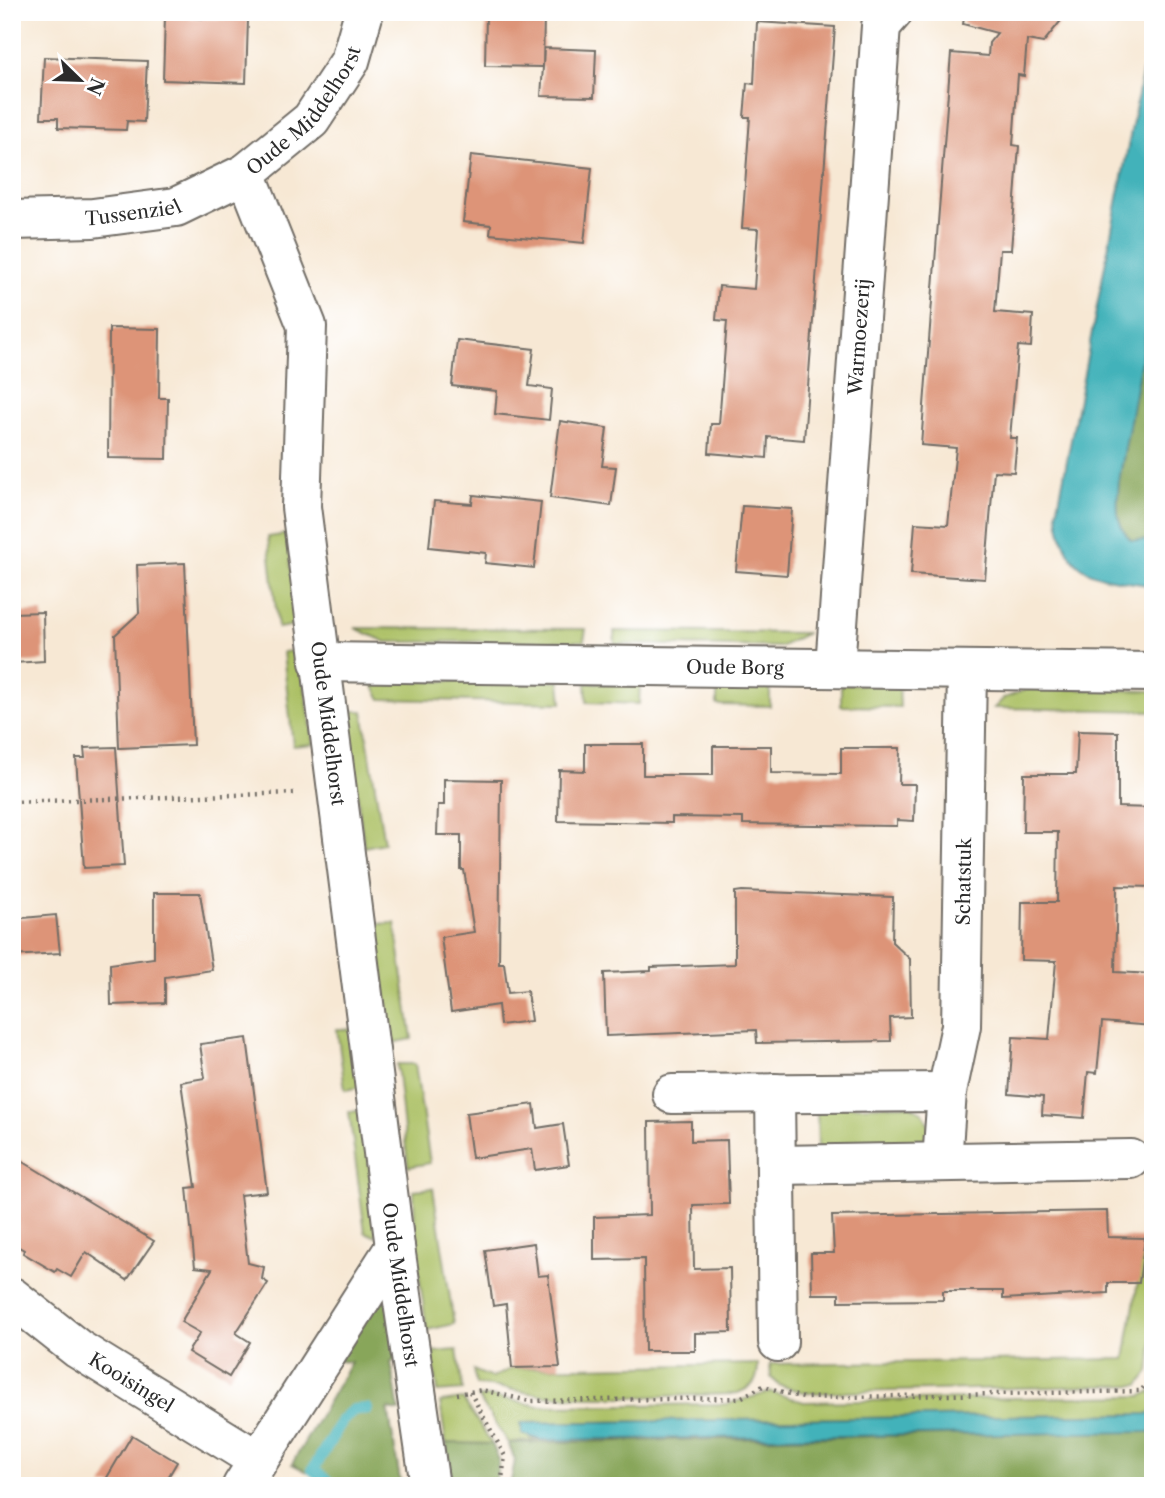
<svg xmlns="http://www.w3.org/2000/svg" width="1165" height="1498" viewBox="0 0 1165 1498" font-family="'Libre Caslon Text',serif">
  <rect width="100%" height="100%" fill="#fff"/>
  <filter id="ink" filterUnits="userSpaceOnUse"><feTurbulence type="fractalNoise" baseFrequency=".0143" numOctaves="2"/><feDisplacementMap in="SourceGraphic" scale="14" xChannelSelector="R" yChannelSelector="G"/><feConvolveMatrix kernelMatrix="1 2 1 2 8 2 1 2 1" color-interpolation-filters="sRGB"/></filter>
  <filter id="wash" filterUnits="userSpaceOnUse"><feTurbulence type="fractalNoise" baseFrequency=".00686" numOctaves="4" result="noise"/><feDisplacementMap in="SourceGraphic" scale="28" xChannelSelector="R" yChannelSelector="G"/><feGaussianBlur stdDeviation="1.57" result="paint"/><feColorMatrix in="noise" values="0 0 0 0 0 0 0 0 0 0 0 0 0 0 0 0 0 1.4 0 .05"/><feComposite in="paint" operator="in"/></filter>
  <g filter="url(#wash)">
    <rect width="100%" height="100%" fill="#f7e8d4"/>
    <g fill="#abc064" stroke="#6b7648" stroke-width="2">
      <path d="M 288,534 L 296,625 L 278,628 L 268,537 Z"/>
      <path d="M 355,628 L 586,629 L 584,641 L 386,642 Z"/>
      <path d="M 614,631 L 807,633 L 780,647 L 615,644 Z"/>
      <path d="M 299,650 L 314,744 L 293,746 L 283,652 Z"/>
      <path d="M 384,681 L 560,681 L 562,703 L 381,699 L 373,685 Z"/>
      <path d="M 640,682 L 639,704 L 587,702 L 586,683 Z"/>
      <path d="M 717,683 L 770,684 L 770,706 L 717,705 Z"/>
      <path d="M 841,684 L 899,685 L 900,707 L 841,706 Z"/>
      <path d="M 1030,688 L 1153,691 L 1153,711 L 994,708 L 1004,698 Z"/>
      <path d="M 353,711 L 363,711 L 384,843 L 364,847 L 350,738 Z"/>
      <path d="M 395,923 L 412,1039 L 392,1043 L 376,924 Z"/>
      <path d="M 337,1029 L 354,1029 L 362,1087 L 345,1090 Z"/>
      <path d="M 397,1064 L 415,1064 L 430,1163 L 408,1167 Z"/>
      <path d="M 909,1105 L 923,1113 L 930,1127 L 926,1141 L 915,1150 L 818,1150 L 817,1107 Z"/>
      <path d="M 364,1110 L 376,1237 L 365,1232 L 349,1112 Z"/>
      <path d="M 1145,1182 L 1153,1182 L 1153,1337 L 1149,1372 L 1139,1385 L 806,1393 L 779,1385 L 771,1377 L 770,1364 L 1125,1359 L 1145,1238 Z"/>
      <path d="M 433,1188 L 454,1324 L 427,1330 L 415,1247 L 414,1190 Z"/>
      <path d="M 457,1350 L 463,1390 L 438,1392 L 432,1352 Z"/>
      <path d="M 758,1364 C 758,1383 753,1387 735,1394 C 676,1395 615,1399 556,1396 C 529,1395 503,1386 476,1385 L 473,1370 L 492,1378 L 512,1368 Z"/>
      <path d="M 1153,1391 L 1153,1411 L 1148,1414 L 521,1423 L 531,1438 L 542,1440 L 508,1443 L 478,1397 L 495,1397 L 539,1406 L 727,1404 L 771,1392 L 804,1402 L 1141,1396 Z"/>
      <path d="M 463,1399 L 492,1444 L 446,1443 L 440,1402 Z"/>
    </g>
    <g fill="#88a65a" stroke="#5a6842" stroke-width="2">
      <path d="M 1153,294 L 1153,541 L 1131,540 C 1114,523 1117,504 1119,481 Z"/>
      <path d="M 378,1299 L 393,1302 L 401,1358 L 391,1362 L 399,1411 L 388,1409 L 401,1486 L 335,1486 L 292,1464 L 351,1362 L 338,1361 Z"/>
      <path d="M 1153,1431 L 1153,1486 L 510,1486 L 515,1460 L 508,1443 Z"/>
      <path d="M 446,1443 L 492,1444 L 499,1460 L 495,1486 L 453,1486 Z"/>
    </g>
    <g fill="#42b2ba" stroke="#366e72" stroke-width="2">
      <path d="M 1153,18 L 1153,294 L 1119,481 C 1117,504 1114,523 1131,540 L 1153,541 L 1153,586 C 1094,576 1066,579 1057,512 Z"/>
      <path d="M 1153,1411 L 1153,1431 L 1148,1432 L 542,1440 L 522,1434 L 521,1423 L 1148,1414 Z"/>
    </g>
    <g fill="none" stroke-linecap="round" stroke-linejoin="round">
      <path stroke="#42b2ba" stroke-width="12" d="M 334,1486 L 313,1470 L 342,1420 L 353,1410 L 367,1409"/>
    </g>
    <g id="blocks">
      <g fill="#dd9478">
        <path d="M 965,12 L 1068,12 L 1043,43 L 1027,40 L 1024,76 L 1018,75 L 1013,145 L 1019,146 L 1011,250 L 1000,250 L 995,312 L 1033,315 L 1031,347 L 1018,346 L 1010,438 L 1017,438 L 1014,472 L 994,471 L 985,579 L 911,574 L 915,523 L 948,525 L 956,448 L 921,445 L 951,53 L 988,56 L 989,43 L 997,33 L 963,24 Z"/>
        <path d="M 486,14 L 544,15 L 543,66 L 544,48 L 596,50 L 594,97 L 541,96 L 543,67 L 485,66 Z"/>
        <path d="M 165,17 L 248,20 L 246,83 L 163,80 Z"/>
        <path d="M 757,22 L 835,27 L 804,440 L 768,437 L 767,458 L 709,453 L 711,424 L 719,424 L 727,321 L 716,320 L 719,286 L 754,289 L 758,229 L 742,228 L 750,117 L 744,117 L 747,83 L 754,84 Z"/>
        <path d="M 44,57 L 147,61 L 144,122 L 127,121 L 126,130 L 58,128 L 58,118 L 41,118 Z"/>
        <path d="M 471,155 L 592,168 L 584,243 L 490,234 L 491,225 L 463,222 Z"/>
        <path d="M 109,328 L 160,329 L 159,398 L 168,398 L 167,459 L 108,458 Z"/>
        <path d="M 457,340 L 534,349 L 529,386 L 552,389 L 549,420 L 495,414 L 497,391 L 452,386 Z"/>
        <path d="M 560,421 L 607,428 L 602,466 L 616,467 L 611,506 L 550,498 Z"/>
        <path d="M 473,495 L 541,502 L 534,568 L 485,563 L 486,553 L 429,547 L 434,501 L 472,504 Z"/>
        <path d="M 742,506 L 792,509 L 787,575 L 736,571 Z"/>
        <path d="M 185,563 L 193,745 L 119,748 L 115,635 L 139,613 L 137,565 Z"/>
        <path d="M 43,612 L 44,661 L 14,663 L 12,613 Z"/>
        <path d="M 1078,731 L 1118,732 L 1118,807 L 1153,808 L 1153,887 L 1117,886 L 1115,972 L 1153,974 L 1153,1026 L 1102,1022 L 1097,1073 L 1088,1072 L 1084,1118 L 1042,1115 L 1043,1097 L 1009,1094 L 1013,1037 L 1049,1039 L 1056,961 L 1021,960 L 1022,902 L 1057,902 L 1058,832 L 1023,832 L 1024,774 L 1076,774 Z"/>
        <path d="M 585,744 L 643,744 L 643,775 L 713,775 L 713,746 L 771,746 L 771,773 L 841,774 L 841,748 L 900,748 L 899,784 L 915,784 L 914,821 L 897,820 L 897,826 L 743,824 L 743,818 L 672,817 L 672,823 L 558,821 L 559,770 L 585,771 Z"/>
        <path d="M 116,747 L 124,866 L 84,868 L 76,758 L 85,758 L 84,748 Z"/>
        <path d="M 444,779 L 501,780 L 499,963 L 504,963 L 508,993 L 527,991 L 531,1021 L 500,1025 L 498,1005 L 451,1012 L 441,937 L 474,932 L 464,870 L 461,870 L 461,835 L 437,835 L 438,805 L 444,805 Z"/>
        <path d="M 742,891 L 893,897 L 892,942 L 910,959 L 911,1017 L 890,1018 L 891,1041 L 757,1043 L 756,1030 L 606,1036 L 604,973 L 651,971 L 651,967 L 735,964 L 735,892 Z"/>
        <path d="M 154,893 L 200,893 L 212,970 L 165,977 L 165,1003 L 111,1005 L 110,964 L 154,958 Z"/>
        <path d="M 56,915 L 60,953 L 12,956 L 12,919 Z"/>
        <path d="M 247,1038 L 267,1192 L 240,1195 L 248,1263 L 264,1267 L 262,1279 L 268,1283 L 236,1333 L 250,1342 L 229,1377 L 188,1352 L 200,1333 L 181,1322 L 212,1269 L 195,1267 L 187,1188 L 196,1187 L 181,1082 L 205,1078 L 200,1044 Z"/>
        <path d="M 534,1104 L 537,1128 L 563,1124 L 569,1165 L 535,1170 L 532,1149 L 472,1158 L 466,1113 Z"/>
        <path d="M 691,1121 L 691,1141 L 727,1140 L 729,1204 L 693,1205 L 694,1269 L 730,1268 L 731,1332 L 695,1333 L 695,1351 L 645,1351 L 644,1259 L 594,1260 L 594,1217 L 650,1215 L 649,1122 Z"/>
        <path d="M 12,1155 L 154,1241 L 127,1280 L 86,1252 L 71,1277 L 57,1269 L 55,1272 L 23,1253 L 24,1250 L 12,1243 Z"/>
        <path d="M 1107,1211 L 1108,1237 L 1145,1238 L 1139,1283 L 1108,1283 L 1108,1293 L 1003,1299 L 1003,1291 L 943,1291 L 943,1300 L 839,1301 L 839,1294 L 812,1294 L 811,1253 L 834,1253 L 832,1216 Z"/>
        <path d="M 534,1243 L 538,1276 L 548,1275 L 560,1367 L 512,1368 L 506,1304 L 493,1306 L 485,1250 Z"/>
        <path d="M 132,1435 L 177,1462 L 163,1486 L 102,1486 Z"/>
      </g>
    </g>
  </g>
  <g filter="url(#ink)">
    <use href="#blocks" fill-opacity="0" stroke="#726d66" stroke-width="2"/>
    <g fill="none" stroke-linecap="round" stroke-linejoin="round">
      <g stroke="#726d66" stroke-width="42">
        <g id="minor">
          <path id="s1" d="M 246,173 L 307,326 L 301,507 L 395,1247 L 430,1486"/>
          <path id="s2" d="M 12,220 L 93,218 L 176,207 L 246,173 L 311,120 L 350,61 L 364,12"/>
          <path id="s3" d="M 319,662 L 1153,672"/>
          <path id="s4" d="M 835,667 L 881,26 L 893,12"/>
          <path d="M 775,1093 L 778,1342"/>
          <path d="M 672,1094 L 947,1092"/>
          <path id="s5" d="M 942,1162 L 947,1092 L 961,1026 L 967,671"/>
          <path d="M 778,1165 L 1131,1159"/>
          <path id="s6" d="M 12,1297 L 78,1349 L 256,1459"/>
          <path d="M 242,1486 L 395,1247"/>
        </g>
      </g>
      <g stroke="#726d66" stroke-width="4.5" stroke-dasharray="2 5" stroke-linecap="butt">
        <path d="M 12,802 L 297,793"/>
        <path d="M 470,1392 L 505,1456 L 501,1486"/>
        <path d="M 457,1394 L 482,1390 L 529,1401 L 740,1398 L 763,1386 L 803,1398 L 1141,1391 L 1153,1375"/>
      </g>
      <use href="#minor" stroke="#fff" stroke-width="38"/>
    </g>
  </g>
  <g text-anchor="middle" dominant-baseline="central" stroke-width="6" stroke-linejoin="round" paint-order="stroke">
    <g font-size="19" fill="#2b2b2b" stroke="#fff">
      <text stroke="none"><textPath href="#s2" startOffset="329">Oude Middelhorst</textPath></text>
      <text stroke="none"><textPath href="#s2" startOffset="121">Tussenziel</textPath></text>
      <text stroke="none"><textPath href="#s4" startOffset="331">Warmoezerij</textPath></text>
      <text stroke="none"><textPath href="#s3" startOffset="416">Oude Borg</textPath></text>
      <text stroke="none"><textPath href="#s1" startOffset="564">Oude Middelhorst</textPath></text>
      <text stroke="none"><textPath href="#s5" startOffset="282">Schatstuk</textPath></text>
      <text stroke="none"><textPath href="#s1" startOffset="1130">Oude Middelhorst</textPath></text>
      <text stroke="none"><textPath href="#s6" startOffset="147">Kooisingel</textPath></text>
    </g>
  </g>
  <rect width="1165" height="1498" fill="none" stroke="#fff" stroke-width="42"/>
  <g transform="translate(80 80) rotate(113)" stroke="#ffffff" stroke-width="5" paint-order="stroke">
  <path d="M0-5L12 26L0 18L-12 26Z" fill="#2b2b2b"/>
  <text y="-10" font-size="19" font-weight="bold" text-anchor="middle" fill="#2b2b2b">N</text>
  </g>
</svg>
